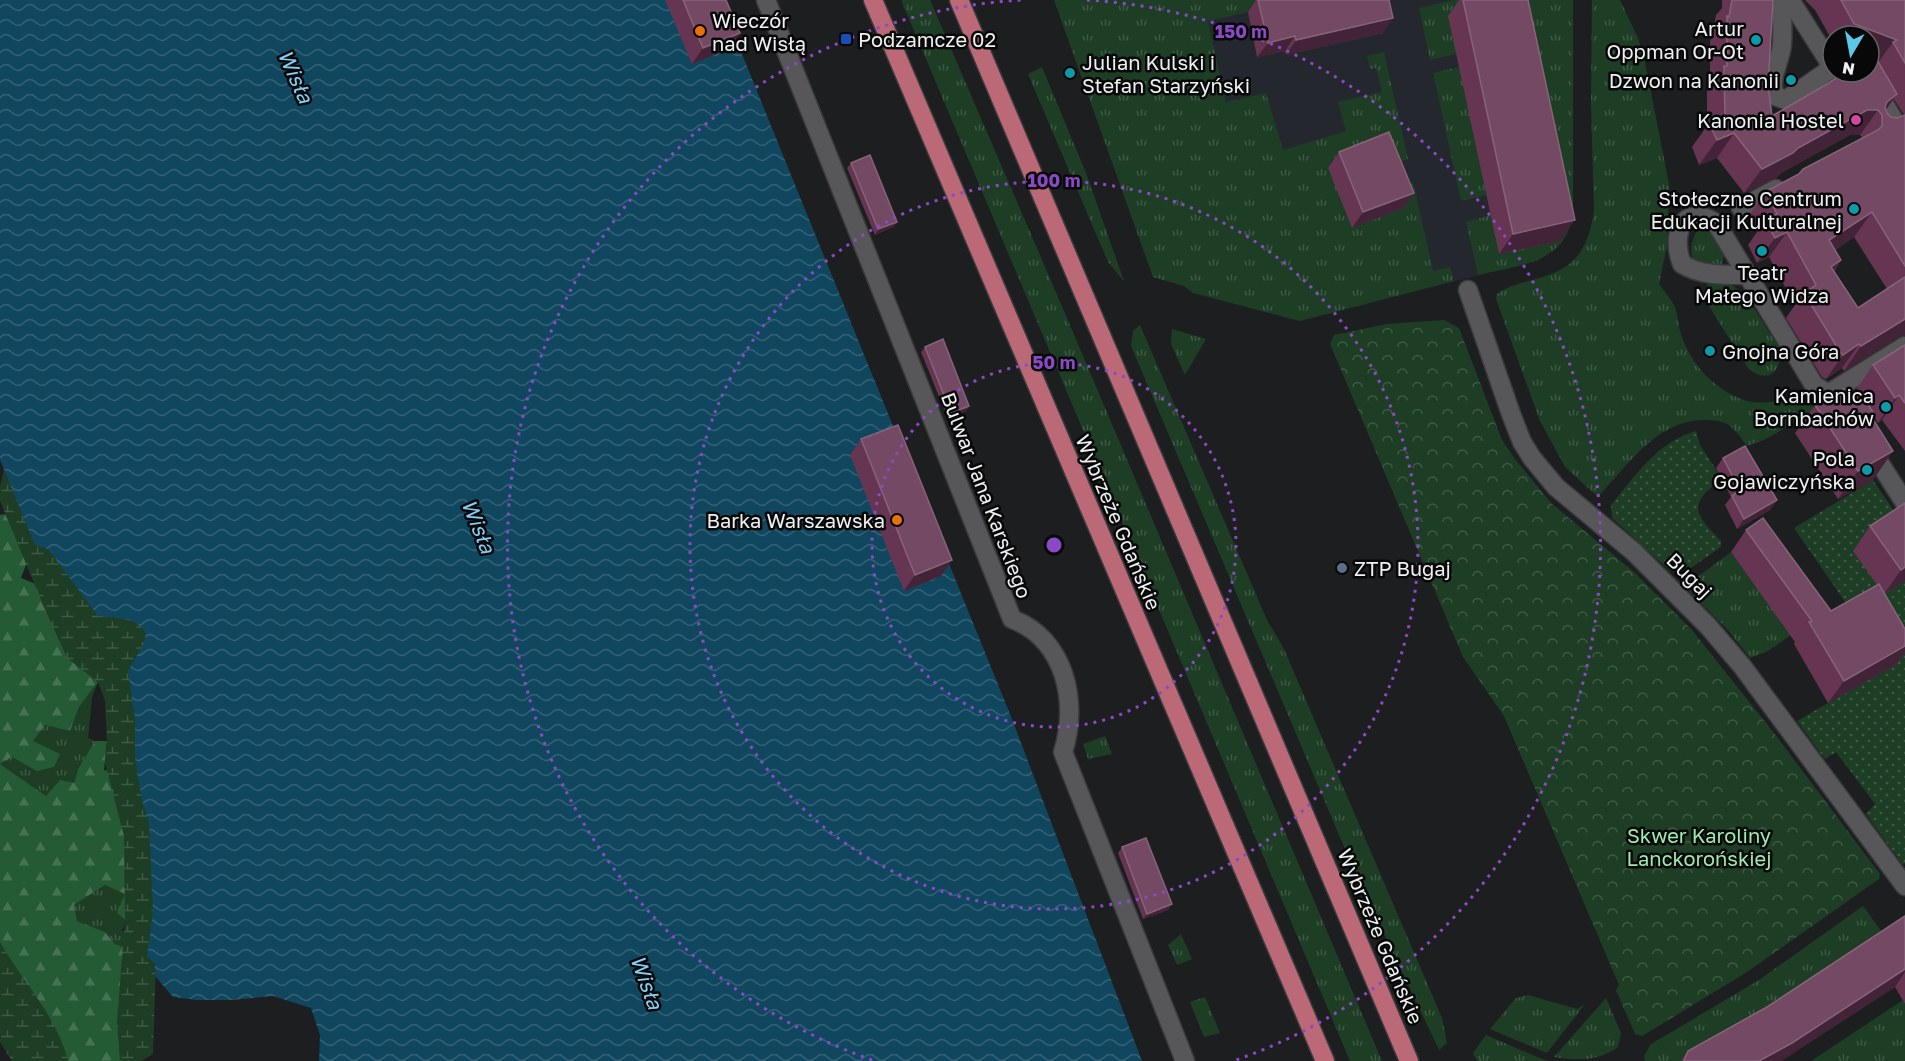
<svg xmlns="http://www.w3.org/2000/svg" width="1905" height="1061" viewBox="0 0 1905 1061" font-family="'Golos Text',sans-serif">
  <defs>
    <pattern id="grass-tufts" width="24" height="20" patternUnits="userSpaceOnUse" patternTransform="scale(1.5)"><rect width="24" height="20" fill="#1d3d25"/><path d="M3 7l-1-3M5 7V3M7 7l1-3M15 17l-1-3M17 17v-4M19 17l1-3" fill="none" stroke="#3e5945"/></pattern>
    <pattern id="forest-firs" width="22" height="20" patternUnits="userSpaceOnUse" patternTransform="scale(1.5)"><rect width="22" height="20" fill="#245a34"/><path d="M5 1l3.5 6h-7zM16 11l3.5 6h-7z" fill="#447252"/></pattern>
    <pattern id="wetland-marsh" width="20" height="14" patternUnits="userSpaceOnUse" patternTransform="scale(1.5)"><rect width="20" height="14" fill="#1d3d25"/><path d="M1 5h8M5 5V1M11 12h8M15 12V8" fill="none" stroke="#3e5945"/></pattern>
    <pattern id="park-crowns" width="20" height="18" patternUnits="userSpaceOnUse" patternTransform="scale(1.5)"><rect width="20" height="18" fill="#1d3d25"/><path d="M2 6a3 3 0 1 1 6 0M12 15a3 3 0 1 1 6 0" fill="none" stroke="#3e5945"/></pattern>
    <pattern id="garden-dots" width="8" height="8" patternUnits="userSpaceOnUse" patternTransform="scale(1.5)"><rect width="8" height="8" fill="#1d3d25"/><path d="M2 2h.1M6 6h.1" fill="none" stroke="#3e5945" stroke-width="1.8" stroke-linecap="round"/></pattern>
    <pattern id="water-waves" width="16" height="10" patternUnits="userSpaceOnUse" patternTransform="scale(1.5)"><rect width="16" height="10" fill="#10475f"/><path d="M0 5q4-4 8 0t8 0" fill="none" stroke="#336276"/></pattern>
  </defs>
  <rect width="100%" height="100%" fill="#1d1e20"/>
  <path fill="#24272e" d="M 1090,0 L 1573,0 L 1573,214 L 1568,233 L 1559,247 L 1538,260 L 1300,321 Z"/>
  <g fill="url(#grass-tufts)">
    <path d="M 901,0 L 930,0 L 1064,311 L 1382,1061 L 1350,1061 Z"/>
    <path d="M 1054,0 L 1320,0 L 1275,6 L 1208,21 L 1226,102 L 1266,93 L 1283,150 L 1346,131 L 1338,102 L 1382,92 L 1376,68 L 1370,69 L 1367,56 L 1384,52 L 1408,159 L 1386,167 L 1395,188 L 1413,182 L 1433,271 L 1450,267 L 1454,281 L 1300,321 L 1193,293 L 1184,286 L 1153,277 Z"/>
    <path d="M 1454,0 L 1469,0 L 1456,54 L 1430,60 L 1419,8 Z"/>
    <path d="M 1502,0 L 1573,0 L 1573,214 C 1564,265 1519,265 1478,275 L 1466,222 L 1491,215 Z"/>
    <path d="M 1592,0 L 1620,0 L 1638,38 L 1645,62 L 1669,184 L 1667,246 L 1659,284 C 1664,291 1671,299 1675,307 C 1678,315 1678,326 1681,334 C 1691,366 1719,395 1752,402 C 1771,405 1788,396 1807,399 L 1816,410 L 1766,439 L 1747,446 C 1741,438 1734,427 1725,423 C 1718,420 1709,420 1702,420 C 1655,422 1627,466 1598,497 L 1565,467 L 1540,421 L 1496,299 L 1497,294 C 1507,286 1519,284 1532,280 C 1574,269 1586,255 1594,212 L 1591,103 Z"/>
    <path d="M 1042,67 L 1086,173 L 1124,281 L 1108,262 L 1028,74 Z"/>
    <path d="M 1459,67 L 1487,195 L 1461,201 L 1433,73 Z"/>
    <path d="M 1698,229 L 1711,231 L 1724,256 L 1721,266 L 1705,264 L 1693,259 C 1689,247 1692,240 1698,229 Z"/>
    <path d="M 1709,282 L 1727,282 L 1745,294 L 1778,346 C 1785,370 1768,386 1748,368 L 1705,300 L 1704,290 Z"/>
    <path d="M 1140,325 L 1267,620 L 1284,649 L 1442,1018 L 1447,1043 L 1439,1050 L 1354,870 L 1131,346 L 1133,331 Z"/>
    <path d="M 1172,329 L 1206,339 L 1185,375 L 1171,344 Z"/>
    <path d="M 1731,552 L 1791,635 L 1768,651 L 1750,658 L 1728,630 L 1689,591 L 1688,584 Z"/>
    <path d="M 98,682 L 92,698 L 88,738 L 95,741 L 78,769 L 74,783 L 46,796 L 0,764 L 12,757 L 37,770 L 32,741 L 45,725 L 70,731 L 79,707 Z"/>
    <path d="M 1105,736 L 1112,754 L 1088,759 L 1083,744 Z"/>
    <path d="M 105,885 L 126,894 L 126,920 L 122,931 L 134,937 L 138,952 L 115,944 L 105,932 L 76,921 L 74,905 Z"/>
    <path d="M 1863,906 L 1887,939 L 1693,1061 L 1645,1061 L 1644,1056 L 1651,1044 L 1759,980 Z"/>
    <path d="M 1181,934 L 1192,959 L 1177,965 L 1168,945 Z"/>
    <path d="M 1528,995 L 1577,1009 L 1585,1004 L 1547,1053 L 1490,1029 L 1516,998 Z"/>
    <path d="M 1205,997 L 1220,1033 L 1204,1037 L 1190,1002 Z"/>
    <path d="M 1606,998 L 1621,1033 L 1618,1047 C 1598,1061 1579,1061 1554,1057 Z"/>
    <path d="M 1903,1000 L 1905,1004 L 1905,1061 L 1811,1061 Z"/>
    <path d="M 1486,1035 L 1542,1059 L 1549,1061 L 1477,1061 L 1473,1053 Z"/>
  </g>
  <g fill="url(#forest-firs)">
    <path d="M 5,514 L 29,557 L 21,578 L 38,585 L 77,665 L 98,682 L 79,707 L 70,731 L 45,725 L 33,741 L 60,754 L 54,767 L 37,771 L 12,757 L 0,764 L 0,515 Z"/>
    <path d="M 95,741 L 107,741 L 104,770 L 125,773 L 126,920 L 117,913 L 125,894 L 105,885 L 74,905 L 77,921 L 105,932 L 115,944 L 138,952 L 141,1061 L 49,1061 L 0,1034 L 0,764 L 46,796 L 60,780 L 74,783 L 78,769 Z"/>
  </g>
  <g fill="url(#wetland-marsh)">
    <path d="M 4,470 L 23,513 L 154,608 L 156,963 L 153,1054 L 141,1061 L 120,1061 L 117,1022 L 125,919 L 124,836 L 105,763 L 107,741 L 105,701 L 98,682 L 67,658 L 44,607 L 0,501 L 0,486 Z"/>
    <path d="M 0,942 C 22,981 57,1016 68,1061 L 12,1061 L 0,1042 Z"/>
  </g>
  <path fill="url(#park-crowns)" d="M 1444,320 L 1459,328 L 1502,440 L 1515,459 L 1551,503 L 1634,572 L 1692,630 L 1774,733 L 1880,874 L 1879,879 L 1747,972 L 1642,1036 L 1635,1034 L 1616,990 L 1619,985 L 1504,716 L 1463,657 L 1330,344 L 1334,335 L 1387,324 Z"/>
  <g fill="url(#garden-dots)">
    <path d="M 1696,431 L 1700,445 L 1722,479 C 1686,505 1695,514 1721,541 L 1721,547 L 1685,572 L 1670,571 L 1612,518 L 1611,505 C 1635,476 1657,442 1696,431 Z"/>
    <path d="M 1873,480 L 1900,520 L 1905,581 L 1905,863 L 1903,865 L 1866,814 L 1875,804 L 1836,752 L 1825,759 L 1797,721 L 1828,703 L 1852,612 L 1794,528 Z"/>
  </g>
  <path fill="url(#water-waves)" d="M 0,0 L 720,0 L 1010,714 L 1142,1061 L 319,1061 L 320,1035 L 311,1008 L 273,996 L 232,1000 L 197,1000 L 173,997 L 155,976 L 155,963 L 147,957 L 153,912 L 149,823 L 142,800 L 135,758 L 135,719 L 128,671 L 144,643 L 146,633 C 136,617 117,618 98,616 L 48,549 L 35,545 L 0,460 Z"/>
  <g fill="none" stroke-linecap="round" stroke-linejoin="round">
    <g stroke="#3b3b3d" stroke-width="21">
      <g id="street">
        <path d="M 766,0 L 1012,619 C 1065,639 1079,702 1063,752 L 1185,1061"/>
        <path d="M 1781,0 C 1782,14 1783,29 1782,44 C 1781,61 1768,78 1775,96 L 1786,100 L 1832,68"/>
        <path d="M 1790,0 L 1833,68"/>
        <path d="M 1865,72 L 1905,139"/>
        <path d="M 1741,208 L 1776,189"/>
        <path d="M 1747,275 C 1725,275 1701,276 1682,264 C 1671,237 1681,201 1716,223 L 1814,385 L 1841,402 L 1847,412"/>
        <path d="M 1468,290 L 1511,414 L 1522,442 L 1532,458 L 1556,487 L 1634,552 L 1708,626 L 1742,666 L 1905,886"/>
        <path d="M 1828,394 L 1905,346"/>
        <path d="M 1870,448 L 1905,503"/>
      </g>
    </g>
    <g stroke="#3b3b3d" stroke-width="21">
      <g id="primary">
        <path d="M 873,0 L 1325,1061"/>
        <path d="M 959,0 L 1409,1061"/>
      </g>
    </g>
    <use href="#street" stroke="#57575a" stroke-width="18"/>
    <use href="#primary" stroke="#bb6877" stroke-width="18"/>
  </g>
  <g fill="#653552" fill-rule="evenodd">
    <path d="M 665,0 L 726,0 L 729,49 L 692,64 Z"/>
    <path d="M 1256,0 L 1389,0 L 1383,33 L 1286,55 L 1285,51 L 1257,57 L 1248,12 Z"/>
    <path d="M 1459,0 L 1528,0 L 1560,241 L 1499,254 L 1448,16 Z"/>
    <path d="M 1722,0 L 1773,0 L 1768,85 L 1772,116 L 1869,72 L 1869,36 L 1833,36 L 1833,42 L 1815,10 L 1805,0 L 1905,0 L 1905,336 L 1900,336 L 1844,371 L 1842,368 L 1826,379 L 1822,377 L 1786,318 L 1795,305 L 1769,257 L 1757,263 L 1748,245 L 1757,232 L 1748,217 L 1765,192 L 1863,138 L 1860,135 L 1850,135 L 1781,173 L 1776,178 L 1744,193 L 1717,158 L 1699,165 L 1692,147 L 1707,126 L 1707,91 L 1710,87 L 1710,41 L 1712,37 L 1716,15 L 1722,8 ZM 1894,99 L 1904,115 L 1897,118 L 1891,117 L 1887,113 L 1886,110 ZM 1854,237 L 1887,289 L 1858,308 L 1834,272 L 1841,260 L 1835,250 Z"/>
    <path d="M 1339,152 L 1414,193 L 1403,208 L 1352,228 L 1328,168 Z"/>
    <path d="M 851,163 L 897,222 L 893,227 L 875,235 L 847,168 Z"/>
    <path d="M 1905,345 L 1905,451 L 1882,420 L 1878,423 L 1873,415 L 1872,417 L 1873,480 L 1838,499 L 1795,433 L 1815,405 L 1858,393 L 1856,390 L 1873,365 Z"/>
    <path d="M 925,347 L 969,406 L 966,411 L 948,419 L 921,352 Z"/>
    <path d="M 861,439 L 941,576 L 904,591 L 850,455 Z"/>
    <path d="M 1723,458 L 1777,500 L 1770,510 L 1737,529 L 1725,505 L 1731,497 L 1716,468 Z"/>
    <path d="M 1905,503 L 1905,581 L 1884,594 L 1905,629 L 1905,652 L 1897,664 L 1828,703 L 1794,644 L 1795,642 L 1731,552 L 1746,530 L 1831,611 L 1877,585 L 1853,551 L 1870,526 Z"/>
    <path d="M 1122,847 L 1172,904 L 1168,910 L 1143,919 L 1118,853 Z"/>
    <path d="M 1905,916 L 1905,1004 L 1895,987 L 1781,1061 L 1681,1061 L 1688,1051 L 1767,1007 Z"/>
  </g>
  <g fill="#422337">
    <path d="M 1393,18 L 1383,33 L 1286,55 L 1296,40 Z"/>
    <path d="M 1854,24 L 1897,40 L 1893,42 L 1877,64 L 1869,61 L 1869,36 L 1846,36 Z"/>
    <path d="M 740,33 L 729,49 L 692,64 L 703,48 Z"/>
    <path d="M 1295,36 L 1285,51 L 1257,57 L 1268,43 Z"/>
    <path d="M 1897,94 L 1882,115 L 1887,102 Z"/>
    <path d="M 1867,110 L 1878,110 L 1860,135 L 1850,135 L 1781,173 L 1776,178 L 1744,193 L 1762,169 Z"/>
    <path d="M 1734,133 L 1717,158 L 1699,165 L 1717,140 Z"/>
    <path d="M 1414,193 L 1403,208 L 1352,228 L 1363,212 Z"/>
    <path d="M 1872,212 L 1854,237 L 1812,264 L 1829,240 Z"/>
    <path d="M 1575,220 L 1560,241 L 1499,254 L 1513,234 Z"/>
    <path d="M 897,222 L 893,227 L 875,235 L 878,229 Z"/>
    <path d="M 1787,232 L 1769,257 L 1757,263 L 1775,238 Z"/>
    <path d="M 1841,260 L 1824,285 L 1831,267 Z"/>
    <path d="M 1905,319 L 1905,336 L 1900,336 L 1844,371 L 1861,346 Z"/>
    <path d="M 1859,344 L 1842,368 L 1826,379 L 1843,355 Z"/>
    <path d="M 1899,395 L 1882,420 L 1878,423 L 1895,398 Z"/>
    <path d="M 969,406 L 966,411 L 948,419 L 951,413 Z"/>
    <path d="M 1893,451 L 1873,480 L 1838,499 L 1858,471 Z"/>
    <path d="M 1777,500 L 1770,510 L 1737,529 L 1744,519 Z"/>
    <path d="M 952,560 L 941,576 L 904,591 L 915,575 Z"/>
    <path d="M 1905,567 L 1905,581 L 1884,594 L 1901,570 Z"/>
    <path d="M 1905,646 L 1905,652 L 1897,664 L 1828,703 L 1844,681 Z"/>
    <path d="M 1172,904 L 1168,910 L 1143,919 L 1147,914 Z"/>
    <path d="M 1905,969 L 1905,972 L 1895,987 L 1781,1061 L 1759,1061 Z"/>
  </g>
  <g fill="#744963" stroke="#876379" stroke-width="1.5">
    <path d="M 683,0 L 726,0 L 740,33 L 703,48 Z"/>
    <path d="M 1258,0 L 1389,0 L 1393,18 L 1296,40 L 1295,36 L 1268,43 Z"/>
    <path d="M 1463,0 L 1528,0 L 1575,220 L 1513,234 Z"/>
    <path d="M 1732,0 L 1773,0 L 1768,85 L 1772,116 L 1827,84 L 1845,72 L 1869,72 L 1869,56 L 1873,53 L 1897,94 L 1887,102 L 1885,107 L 1887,113 L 1891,117 L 1897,118 L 1905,115 L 1905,266 L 1872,212 L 1829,240 L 1841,260 L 1831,267 L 1858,308 L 1905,277 L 1905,319 L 1861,346 L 1859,344 L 1843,355 L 1840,352 L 1804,293 L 1816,285 L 1787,232 L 1775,238 L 1765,220 L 1777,214 L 1765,192 L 1799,174 L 1803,169 L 1878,130 L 1882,126 L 1882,115 L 1878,110 L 1867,110 L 1798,148 L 1793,153 L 1762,169 L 1734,133 L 1717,140 L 1709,123 L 1725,117 L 1724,66 L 1727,66 L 1727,16 L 1729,17 Z"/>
    <path d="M 1841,0 L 1905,0 L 1905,63 L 1893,42 L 1897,40 L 1854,24 Z"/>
    <path d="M 1389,132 L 1414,193 L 1363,212 L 1339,152 Z"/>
    <path d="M 870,155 L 897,222 L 878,229 L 851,163 Z"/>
    <path d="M 943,339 L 969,406 L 951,413 L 925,347 Z"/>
    <path d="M 1905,345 L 1905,403 L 1899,395 L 1895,398 L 1873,365 Z"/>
    <path d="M 1843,389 L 1861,393 L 1874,414 L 1871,416 L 1893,451 L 1858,471 L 1815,405 Z"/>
    <path d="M 898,425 L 952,560 L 915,575 L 861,439 Z"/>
    <path d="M 1745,446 L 1777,500 L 1744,519 L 1732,496 L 1740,490 L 1723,458 Z"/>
    <path d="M 1905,503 L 1905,567 L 1901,570 L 1870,526 Z"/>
    <path d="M 1763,518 L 1831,611 L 1879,584 L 1905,629 L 1905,646 L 1844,681 L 1809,622 L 1812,621 L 1746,530 Z"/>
    <path d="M 1146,838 L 1172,904 L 1147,914 L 1122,847 Z"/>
    <path d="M 1905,916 L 1905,969 L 1792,1043 L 1759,1061 L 1685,1061 L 1684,1060 L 1688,1051 L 1767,1007 Z"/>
  </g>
  <g fill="none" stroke="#8c49c6" stroke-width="3" stroke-dasharray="3 6">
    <circle cx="1054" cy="545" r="182"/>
    <circle cx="1054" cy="545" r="364"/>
    <path d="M872 1060A546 546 0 0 1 1021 0M1087 0A546 546 0 0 1 1236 1060"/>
  </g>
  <g fill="#e8710a" stroke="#080809" stroke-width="2">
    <circle cx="700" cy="31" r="6"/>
    <circle cx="897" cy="520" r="6"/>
  </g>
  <rect fill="#1a4fb4" stroke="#080809" stroke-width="2" x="840" y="33" width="12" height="12" rx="3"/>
  <g fill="#0f9aa8" stroke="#080809" stroke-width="2">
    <circle cx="1756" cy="40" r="6"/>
    <circle cx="1070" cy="73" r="6"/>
    <circle cx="1791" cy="80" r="6"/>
    <circle cx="1854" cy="209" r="6"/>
    <circle cx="1762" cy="251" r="6"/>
    <circle cx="1710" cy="351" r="6"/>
    <circle cx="1886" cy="407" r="6"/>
    <circle cx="1867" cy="470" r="6"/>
  </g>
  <circle fill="#d1479c" stroke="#080809" stroke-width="2" cx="1856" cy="120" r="6"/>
  <circle fill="#5c6f8a" stroke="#080809" stroke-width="2" cx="1342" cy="568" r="6"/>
  <g text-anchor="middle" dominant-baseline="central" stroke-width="5" stroke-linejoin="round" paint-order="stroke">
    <g font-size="20" fill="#eff0f1" stroke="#080809" text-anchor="end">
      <text x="712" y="20" text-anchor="start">Wieczór<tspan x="712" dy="23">nad Wisłą</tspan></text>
      <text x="1744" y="28">Artur<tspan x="1744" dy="23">Oppman Or-Ot</tspan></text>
      <text x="858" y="39" text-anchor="start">Podzamcze 02</text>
      <text x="1082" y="62" text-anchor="start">Julian Kulski i<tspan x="1082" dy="23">Stefan Starzyński</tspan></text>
      <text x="1779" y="80">Dzwon na Kanonii</text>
      <text x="1844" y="120">Kanonia Hostel</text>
      <text x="1842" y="198">Stołeczne Centrum<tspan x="1842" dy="23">Edukacji Kulturalnej</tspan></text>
      <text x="1762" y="272" text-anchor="middle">Teatr<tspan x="1762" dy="23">Małego Widza</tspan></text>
      <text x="1722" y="351" text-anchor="start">Gnojna Góra</text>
      <text x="1874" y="395">Kamienica<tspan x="1874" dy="23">Bornbachów</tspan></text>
      <text x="1855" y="458">Pola<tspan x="1855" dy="23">Gojawiczyńska</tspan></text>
      <text x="885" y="520">Barka Warszawska</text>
      <text x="1354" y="568" text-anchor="start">ZTP Bugaj</text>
    </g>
    <g font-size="20" fill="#eff0f1" stroke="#080809">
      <text transform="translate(987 495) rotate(69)">Bulwar Jana Karskiego</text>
      <text transform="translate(1119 522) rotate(67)">Wybrzeże Gdańskie</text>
      <text transform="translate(1690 575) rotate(45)">Bugaj</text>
      <text transform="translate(1381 936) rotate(67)">Wybrzeże Gdańskie</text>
    </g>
    <g font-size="20" fill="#9bebad" stroke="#080809">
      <text x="1699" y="835">Skwer Karoliny<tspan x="1699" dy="23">Lanckorońskiej</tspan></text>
    </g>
    <g font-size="21" font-style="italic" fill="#83cef5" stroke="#080809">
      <text transform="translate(296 76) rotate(66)">Wisła</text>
      <text transform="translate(479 526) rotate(68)">Wisła</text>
      <text transform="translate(647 982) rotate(70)">Wisła</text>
    </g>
  </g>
  <circle cx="1054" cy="545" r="9" fill="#8c49c6" stroke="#080809" stroke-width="3"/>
  <g font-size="18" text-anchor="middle" font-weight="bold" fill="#8c49c6" stroke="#080809" stroke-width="5" stroke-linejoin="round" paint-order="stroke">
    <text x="1241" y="38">150 m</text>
    <text x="1054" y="187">100 m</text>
    <text x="1054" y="369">50 m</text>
  </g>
  <g transform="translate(1851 54) rotate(190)"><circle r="28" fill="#080809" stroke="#646566" stroke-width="1.5"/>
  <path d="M0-4.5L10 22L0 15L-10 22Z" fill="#5ac8e6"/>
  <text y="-9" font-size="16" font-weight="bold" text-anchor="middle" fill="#eff0f1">N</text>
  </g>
</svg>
